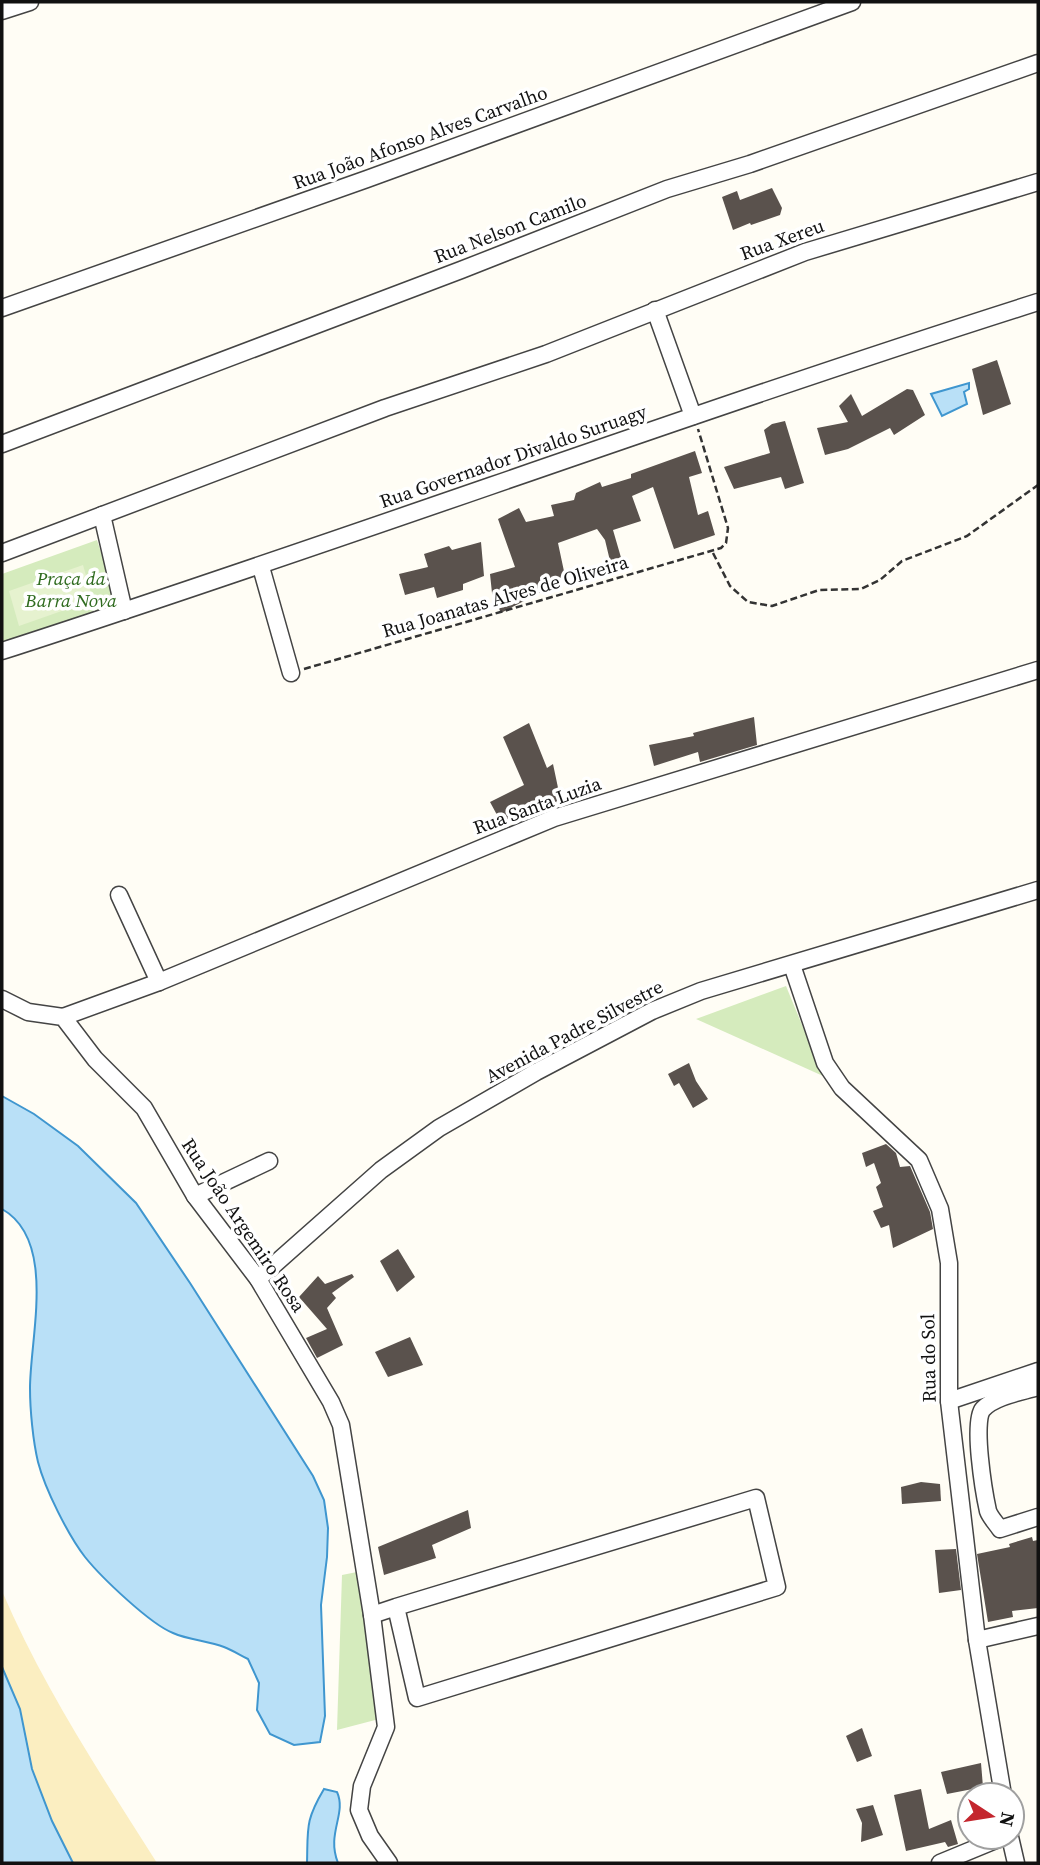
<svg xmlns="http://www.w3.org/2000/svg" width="1040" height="1865" viewBox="0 0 1040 1865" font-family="'Source Serif 4',serif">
  <rect width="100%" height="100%" fill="#fffdf5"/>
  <g fill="#d5ebbd">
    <path d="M 97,540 L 120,611 L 2,650 L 2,574 Z"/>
    <path d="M 786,986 L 823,1076 L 696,1019 Z"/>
    <path d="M 357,1572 L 379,1719 L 337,1730 L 342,1575 Z"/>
  </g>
  <path fill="#fbeec1" d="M 2,1591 C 43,1687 101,1775 157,1863 L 73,1863 L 52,1821 L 32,1769 L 20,1709 L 2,1667 Z"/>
  <path fill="#e6f2cf" d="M 83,565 L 93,600 L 19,626 L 9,591 Z"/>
  <g fill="#b9e0f7" stroke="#3f96cf" stroke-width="2">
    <path d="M 969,383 L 969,389 L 964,392 L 967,404 L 942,416 L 931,394 Z"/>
    <path d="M 2,1096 L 34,1114 L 78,1146 L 136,1203 L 190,1283 L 313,1476 L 324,1500 L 328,1528 L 327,1557 L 321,1605 L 325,1716 L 320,1742 L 294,1745 L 270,1734 L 257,1710 L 259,1683 L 248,1659 C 240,1655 232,1650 224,1647 C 208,1641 189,1640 173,1633 C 150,1624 101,1577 85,1557 C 68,1535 45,1489 38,1462 C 33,1441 30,1410 30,1388 C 30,1337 57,1240 2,1209 Z"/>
    <path d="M 2,1667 L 20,1709 L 32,1769 L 52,1821 L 73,1863 L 2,1863 Z"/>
    <path d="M 324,1789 L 337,1792 C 347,1814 326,1833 338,1863 L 307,1863 C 308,1828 305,1821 324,1789 Z"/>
  </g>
  <g fill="#5a524d">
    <path d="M 772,188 L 782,208 L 780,215 L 751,225 L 750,223 L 733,230 L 722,197 L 737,191 L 740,200 Z"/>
    <path d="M 997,360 L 1011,404 L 983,415 L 972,369 Z"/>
    <path d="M 907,389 L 913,390 L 925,415 L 894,435 L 890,428 L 848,449 L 825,455 L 817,428 L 848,422 L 839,406 L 851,394 L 862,416 Z"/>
    <path d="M 785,421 L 804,483 L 785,489 L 781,477 L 734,489 L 724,467 L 770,453 L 764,430 L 772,424 Z"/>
    <path d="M 695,451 L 702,473 L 689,477 L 698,515 L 708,511 L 715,535 L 674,549 L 653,487 L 632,496 L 641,521 L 613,530 L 622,561 L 611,565 L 605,540 L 597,529 L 558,543 L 565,576 L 545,584 L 547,589 L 501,613 L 492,593 L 490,574 L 515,567 L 498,519 L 519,508 L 526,522 L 554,516 L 551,505 L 574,500 L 576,493 L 600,482 L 602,487 L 631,478 L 631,474 Z"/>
    <path d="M 481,542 L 484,576 L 463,584 L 463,590 L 437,598 L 434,587 L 405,595 L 399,574 L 428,567 L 424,554 L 449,546 L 452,550 Z"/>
    <path d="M 754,717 L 757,745 L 700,762 L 698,752 L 654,766 L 649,745 L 694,736 L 693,733 Z"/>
    <path d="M 529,723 L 547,768 L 553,764 L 561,802 L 541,808 L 503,826 L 490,802 L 524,785 L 503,737 Z"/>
    <path d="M 689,1063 L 696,1081 L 708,1099 L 693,1108 L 679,1083 L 674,1086 L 668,1074 Z"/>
    <path d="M 886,1144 L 896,1153 L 900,1167 L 910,1166 L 930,1212 L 933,1229 L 893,1248 L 889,1225 L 881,1228 L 873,1211 L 883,1207 L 876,1187 L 881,1183 L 874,1163 L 866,1167 L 862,1153 Z"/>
    <path d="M 398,1249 L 415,1277 L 397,1292 L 380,1261 Z"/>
    <path d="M 352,1274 L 354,1277 L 332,1293 L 336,1298 L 327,1308 L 343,1345 L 317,1358 L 306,1338 L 327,1329 L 299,1297 L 318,1276 L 325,1284 Z"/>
    <path d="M 410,1337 L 423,1365 L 388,1377 L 375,1352 Z"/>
    <path d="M 921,1482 L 940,1484 L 941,1501 L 902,1504 L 901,1487 Z"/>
    <path d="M 468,1510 L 471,1528 L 432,1545 L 436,1558 L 384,1575 L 378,1547 Z"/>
    <path d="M 1032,1537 L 1033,1541 L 1038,1540 L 1038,1608 L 1012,1611 L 1013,1617 L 988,1622 L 977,1554 L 1010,1547 L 1009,1544 Z"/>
    <path d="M 956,1549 L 961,1590 L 939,1593 L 935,1550 Z"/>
    <path d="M 862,1728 L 872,1756 L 857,1762 L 846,1736 Z"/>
    <path d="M 981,1763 L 983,1787 L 947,1794 L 941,1772 Z"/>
    <path d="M 921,1789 L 929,1829 L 951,1820 L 958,1844 L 948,1847 L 945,1842 L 906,1851 L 894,1795 Z"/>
    <path d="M 873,1805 L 883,1835 L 861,1842 L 862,1823 L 856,1809 Z"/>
  </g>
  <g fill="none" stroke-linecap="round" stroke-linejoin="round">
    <g stroke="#444" stroke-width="19">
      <g id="minor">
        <path d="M 2,11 L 30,2"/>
        <path d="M 2,308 L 367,179 L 852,2"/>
        <path d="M 655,310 L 693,416"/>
        <path d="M 2,444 L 461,270 L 667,189 L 750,164 L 1038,63"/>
        <path d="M 102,515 L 124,611"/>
        <path d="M 2,553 L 385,408 L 546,354 L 805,252 L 1038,182"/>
        <path d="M 261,567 L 291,673"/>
        <path d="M 2,651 C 349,539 691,412 1038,302"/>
        <path d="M 119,895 L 159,982"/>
        <path d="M 792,965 L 825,1063 L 842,1088 L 919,1160 L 940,1209 L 949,1263 L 949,1401 L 977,1640 L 1003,1795"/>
        <path d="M 2,999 L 28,1012 L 63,1017 L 95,1059 L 144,1108 L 195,1196 L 258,1279 L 331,1402 L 341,1425 L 372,1615 L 386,1727 L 362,1786 L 359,1810 L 370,1836 L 389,1863"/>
        <path d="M 63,1017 L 159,982 L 554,818 L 1038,670"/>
        <path d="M 195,1196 L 269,1161"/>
        <path d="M 258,1279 L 381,1170 L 439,1128 L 536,1072 L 652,1011 L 701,991 L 1038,890"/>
        <path d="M 1038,1387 C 1022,1392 995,1396 983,1409 C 972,1421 984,1493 988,1511 C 990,1517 996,1523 1000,1529 L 1038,1517"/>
        <path d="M 949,1401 L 1038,1371"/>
        <path d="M 372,1615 L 396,1607 L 756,1498 L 777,1587 L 417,1698 L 396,1607"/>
        <path d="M 977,1640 L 1038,1626"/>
        <path d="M 1010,1837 L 1016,1863"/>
        <path d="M 940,1863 L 1003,1837"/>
      </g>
    </g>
    <g stroke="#333" stroke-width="2.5" stroke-dasharray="7 3.5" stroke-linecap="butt">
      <path d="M 713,553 L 730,586 L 748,602 L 772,606 L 819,590 L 861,589 L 880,580 L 902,561 L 967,536 L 1038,485"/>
      <path d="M 304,669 L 721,548 L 726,543 L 728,528 L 698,429"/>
    </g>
    <use href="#minor" stroke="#fff" stroke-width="16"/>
  </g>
  <g text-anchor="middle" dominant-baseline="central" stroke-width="7" stroke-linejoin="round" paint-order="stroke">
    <g font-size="19" fill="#111" stroke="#fff">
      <text transform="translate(420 137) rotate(-20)">Rua João Afonso Alves Carvalho</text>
      <text transform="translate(510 228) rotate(-21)">Rua Nelson Camilo</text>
      <text transform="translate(782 239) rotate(-20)">Rua Xereu</text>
      <text transform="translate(513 456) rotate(-19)">Rua Governador Divaldo Suruagy</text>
      <text transform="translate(505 596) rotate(-16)">Rua Joanatas Alves de Oliveira</text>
      <text transform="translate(537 805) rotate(-20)">Rua Santa Luzia</text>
      <text transform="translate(574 1031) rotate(-28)">Avenida Padre Silvestre</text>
      <text transform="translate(244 1225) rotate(56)">Rua João Argemiro Rosa</text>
      <text transform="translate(928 1358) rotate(-91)">Rua do Sol</text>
    </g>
    <g font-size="19" font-style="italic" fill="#2f6b1f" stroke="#fff">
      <text x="71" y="578">Praça da<tspan x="71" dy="22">Barra Nova</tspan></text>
    </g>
  </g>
  <rect width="1040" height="1865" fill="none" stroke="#111111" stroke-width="7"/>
  <g transform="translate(991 1816) rotate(102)"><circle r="33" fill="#ffffff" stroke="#a0a0a0" stroke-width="2"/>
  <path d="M0-5L12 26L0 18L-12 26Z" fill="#c4262e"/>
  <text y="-10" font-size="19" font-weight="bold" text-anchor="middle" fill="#111111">N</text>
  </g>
</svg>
